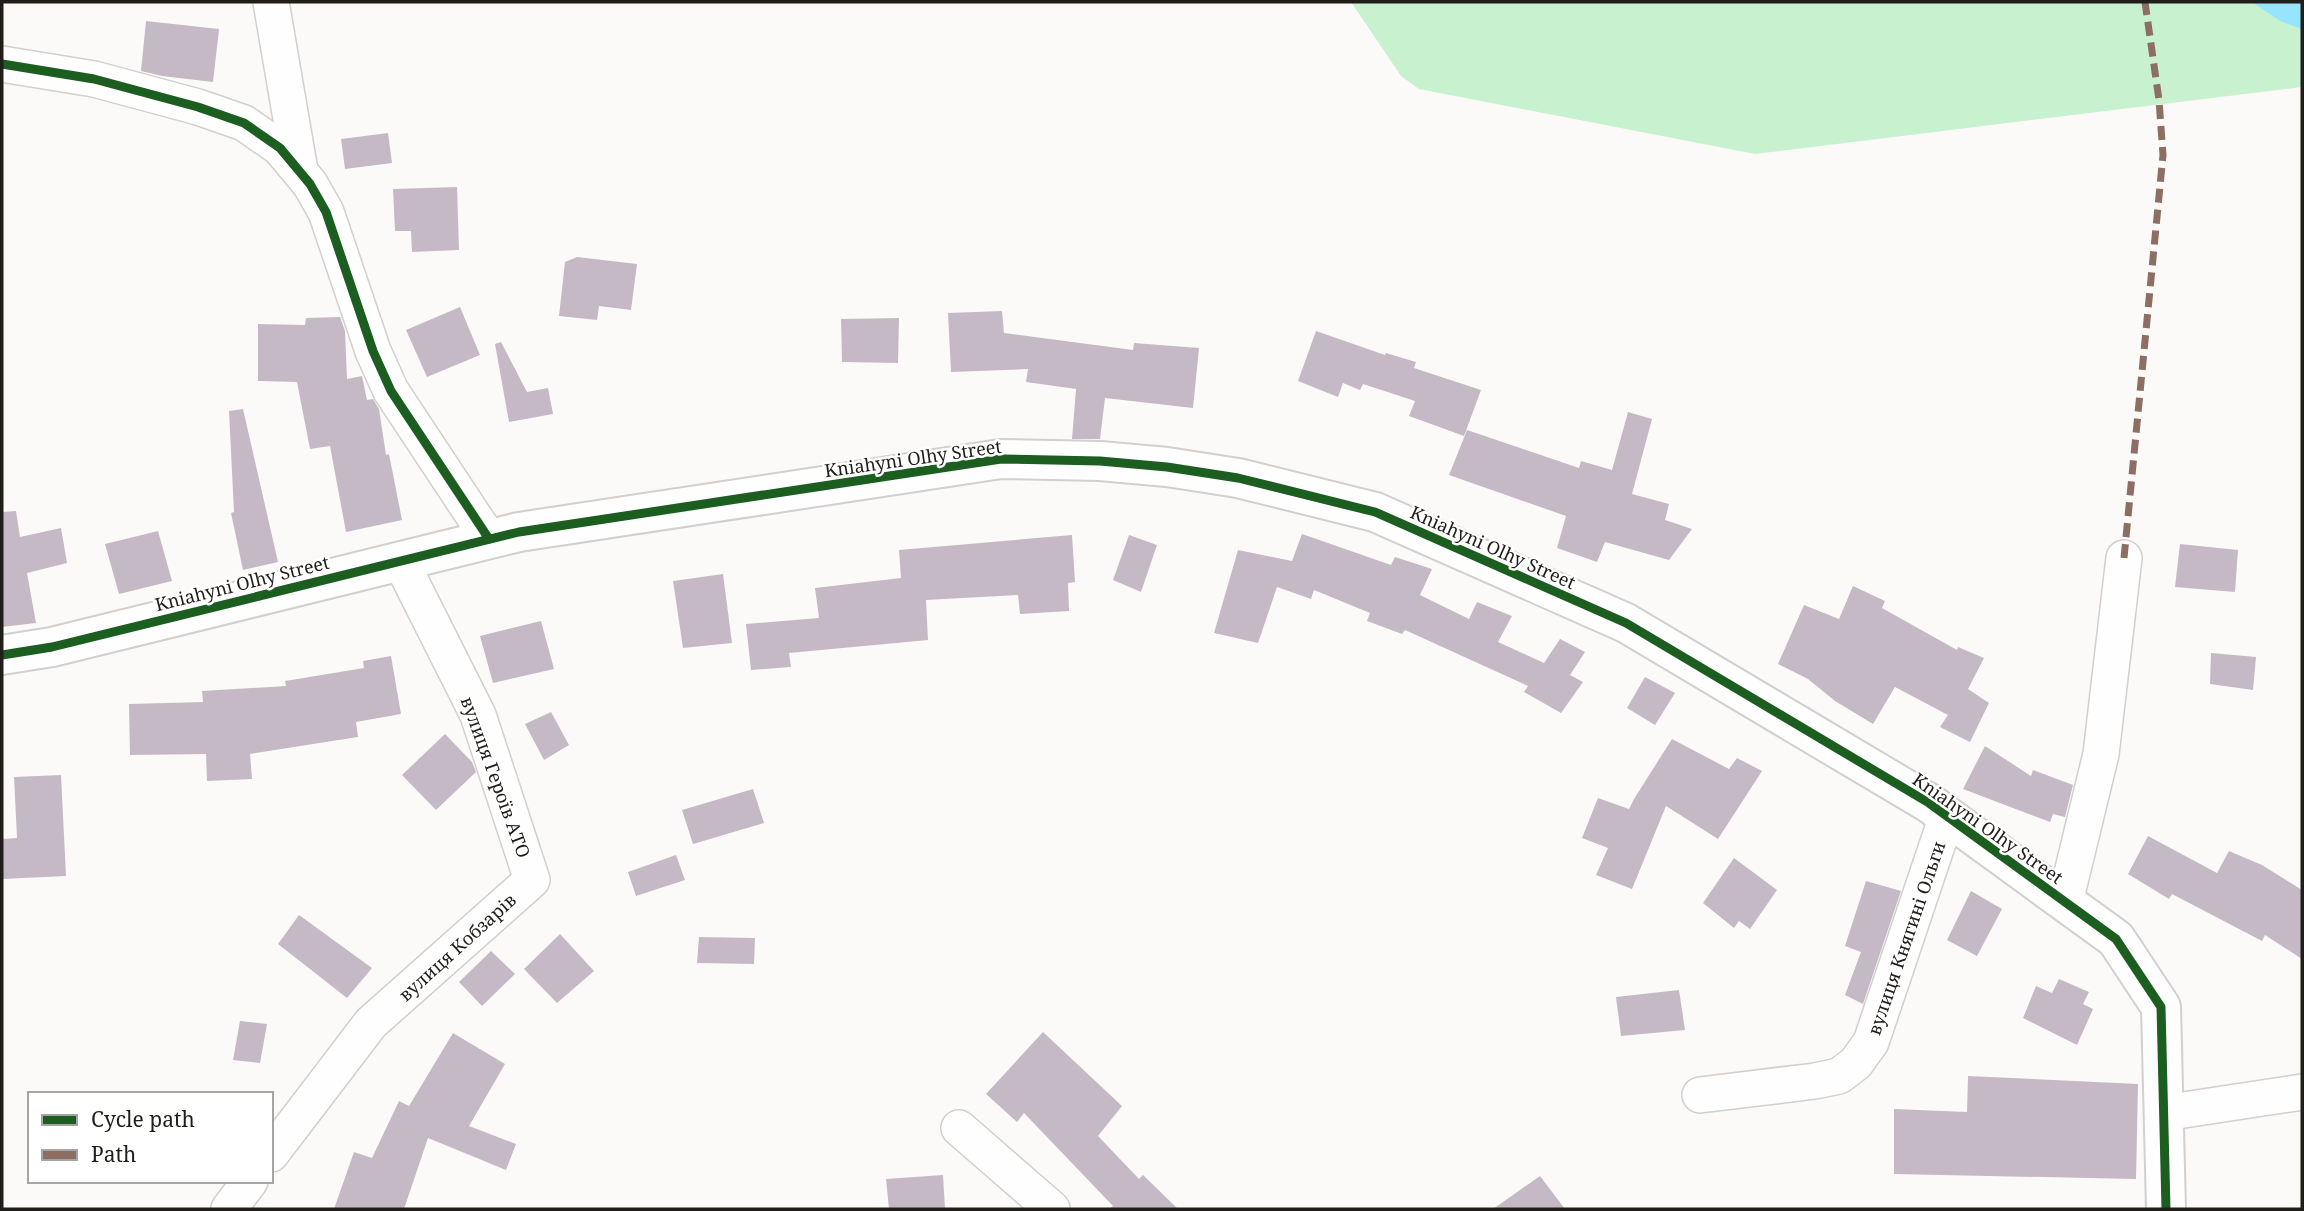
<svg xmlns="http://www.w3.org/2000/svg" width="2304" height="1211" viewBox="0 0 2304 1211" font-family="'Noto Serif',serif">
  <rect width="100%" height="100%" fill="#fcfaf8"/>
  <path fill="#c8f1cf" d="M 1351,2 L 2302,2 L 2302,87 L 1755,154 L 1419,89 L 1401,76 Z"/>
  <path fill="#96e5fc" d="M 2252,2 L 2302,2 L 2302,29 L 2280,21 Z"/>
  <g fill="#c5b9c5">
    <path d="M 146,21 L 219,29 L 213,82 L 162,76 L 141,71 Z"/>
    <path d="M 388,133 L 392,163 L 345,169 L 341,139 Z"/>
    <path d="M 457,187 L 459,250 L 412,252 L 411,231 L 395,231 L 393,189 Z"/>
    <path d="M 577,257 L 637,264 L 631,310 L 599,306 L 597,320 L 559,316 L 565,262 Z"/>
    <path d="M 460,307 L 480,355 L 427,377 L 406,330 Z"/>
    <path d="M 1002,311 L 1004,333 L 1133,350 L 1134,343 L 1199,348 L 1193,408 L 1105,398 L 1100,439 L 1072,439 L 1076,389 L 1026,382 L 1028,369 L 951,372 L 948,313 Z"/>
    <path d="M 340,317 L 345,331 L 347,379 L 362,376 L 367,400 L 373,399 L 379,409 L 386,455 L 389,454 L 402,520 L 346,532 L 330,446 L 310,449 L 297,382 L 258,381 L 258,324 L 305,325 L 306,318 Z"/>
    <path d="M 899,318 L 898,363 L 842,362 L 841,319 Z"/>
    <path d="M 1316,331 L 1385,355 L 1386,353 L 1416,362 L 1414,368 L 1481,390 L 1464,436 L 1409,416 L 1415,401 L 1363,384 L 1360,390 L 1343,383 L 1338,397 L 1298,381 Z"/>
    <path d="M 501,342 L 527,392 L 548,388 L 553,414 L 509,422 L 495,344 Z"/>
    <path d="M 243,409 L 278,562 L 243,570 L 231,513 L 234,512 L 229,411 Z"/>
    <path d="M 1628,412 L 1652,419 L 1632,494 L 1669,504 L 1665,520 L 1692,529 L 1669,560 L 1605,542 L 1597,562 L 1557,548 L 1566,516 L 1449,475 L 1467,430 L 1579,468 L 1581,461 L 1612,470 Z"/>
    <path d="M 16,511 L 20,537 L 61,528 L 67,563 L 27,573 L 36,623 L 2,627 L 2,512 Z"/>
    <path d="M 158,531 L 172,581 L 119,594 L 105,544 Z"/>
    <path d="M 1302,534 L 1391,565 L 1395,557 L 1432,569 L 1420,595 L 1469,619 L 1477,602 L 1512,616 L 1498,642 L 1544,663 L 1560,639 L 1585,652 L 1570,675 L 1583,682 L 1561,713 L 1524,692 L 1528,686 L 1405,630 L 1402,634 L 1367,621 L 1370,613 L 1314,590 L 1311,599 L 1277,587 L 1258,643 L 1214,633 L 1238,550 L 1292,561 Z"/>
    <path d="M 1072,535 L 1075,582 L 1068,583 L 1069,611 L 1020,614 L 1018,595 L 926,600 L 928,640 L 789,653 L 791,667 L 751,670 L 746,624 L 819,618 L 815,588 L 901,578 L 899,550 Z"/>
    <path d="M 1129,535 L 1157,545 L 1141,592 L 1113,580 Z"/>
    <path d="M 2180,544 L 2238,550 L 2235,592 L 2175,587 Z"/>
    <path d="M 723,574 L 732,643 L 683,648 L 673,581 Z"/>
    <path d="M 1853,586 L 1885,601 L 1882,608 L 1957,650 L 1958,647 L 1984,658 L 1968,689 L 1989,703 L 1970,742 L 1940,727 L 1948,715 L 1895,687 L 1873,724 L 1835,701 L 1808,679 L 1778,664 L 1804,605 L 1839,619 Z"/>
    <path d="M 541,621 L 554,669 L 493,683 L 480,636 Z"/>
    <path d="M 2211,653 L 2256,657 L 2253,690 L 2210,684 Z"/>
    <path d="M 391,656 L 401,714 L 356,722 L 358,737 L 250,754 L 252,779 L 207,781 L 206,754 L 130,755 L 129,704 L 203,702 L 202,691 L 286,686 L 285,681 L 364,668 L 363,661 Z"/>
    <path d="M 1645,677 L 1675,693 L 1655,725 L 1627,708 Z"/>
    <path d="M 551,712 L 569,745 L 544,760 L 525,724 Z"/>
    <path d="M 445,734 L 472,762 L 476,772 L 436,810 L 402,775 Z"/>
    <path d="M 1672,739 L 1729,769 L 1737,758 L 1762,771 L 1718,839 L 1666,806 L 1632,889 L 1596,875 L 1608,848 L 1582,838 L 1598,798 L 1629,809 L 1634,799 Z"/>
    <path d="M 1985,746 L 2031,776 L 2033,770 L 2073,785 L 2065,817 L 2053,814 L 2050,822 L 1963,789 Z"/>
    <path d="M 61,775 L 66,876 L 2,879 L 2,839 L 17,838 L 14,777 Z"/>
    <path d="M 753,789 L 764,823 L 693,844 L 682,810 Z"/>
    <path d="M 2148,836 L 2217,873 L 2229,851 L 2262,865 L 2302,890 L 2302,959 L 2265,935 L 2262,941 L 2172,894 L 2169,899 L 2128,874 Z"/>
    <path d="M 676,855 L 685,880 L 636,896 L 628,872 Z"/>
    <path d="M 1734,858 L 1777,890 L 1750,929 L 1739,921 L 1734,928 L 1703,903 Z"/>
    <path d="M 1866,881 L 1901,891 L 1863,1004 L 1845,995 L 1861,952 L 1845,946 Z"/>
    <path d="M 1971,891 L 2002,909 L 1977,956 L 1947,940 Z"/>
    <path d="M 299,915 L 372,968 L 347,998 L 278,944 Z"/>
    <path d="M 560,934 L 594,971 L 557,1003 L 524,969 Z"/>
    <path d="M 699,937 L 755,938 L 754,964 L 697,963 Z"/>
    <path d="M 491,951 L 515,974 L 482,1006 L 459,982 Z"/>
    <path d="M 2059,979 L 2089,992 L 2083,1004 L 2093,1009 L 2077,1045 L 2023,1018 L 2036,986 L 2052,993 Z"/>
    <path d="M 1679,990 L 1685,1030 L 1621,1036 L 1616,997 Z"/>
    <path d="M 240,1021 L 267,1024 L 260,1063 L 233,1060 Z"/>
    <path d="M 1043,1032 L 1122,1106 L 1098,1136 L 1139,1179 L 1143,1175 L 1178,1209 L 1109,1209 L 1113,1206 L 1024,1113 L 1017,1122 L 986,1094 Z"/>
    <path d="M 453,1033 L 505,1064 L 469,1126 L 516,1144 L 506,1170 L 428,1138 L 404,1209 L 334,1209 L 354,1152 L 372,1158 L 399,1101 L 409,1106 Z"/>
    <path d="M 1968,1076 L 2138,1084 L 2136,1179 L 1894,1174 L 1894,1109 L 1967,1112 Z"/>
    <path d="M 943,1175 L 945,1209 L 889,1209 L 886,1179 Z"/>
    <path d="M 1540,1176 L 1565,1209 L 1493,1209 Z"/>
  </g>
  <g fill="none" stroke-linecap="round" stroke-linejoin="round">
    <g stroke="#d2cfcd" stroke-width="38">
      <g id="street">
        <path d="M 271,2 L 300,171"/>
        <path d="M 2,64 L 94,79 L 198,107 L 244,123 L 280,148 L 310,184 L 326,212 L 373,351 L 391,391 L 489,539"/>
        <path d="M 2065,902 L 2101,754 L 2124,558"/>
        <path d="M 1700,1095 L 1815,1081 L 1839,1076 L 1856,1063 L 1871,1042 L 1947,816"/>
        <path d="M 2164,1113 L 2302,1092"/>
        <path d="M 959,1128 L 1052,1209"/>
        <path d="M 271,1154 L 371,1023 L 532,880 L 478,715 L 400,560"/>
        <path d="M 229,1209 L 250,1181"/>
      </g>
    </g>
    <g stroke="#d2cfcd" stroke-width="42">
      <path id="secondary" d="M 2,655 L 52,647 L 519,532 L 1001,459 L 1100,461 L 1167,467 L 1238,478 L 1375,512 L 1626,623 L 1929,803 L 2116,939 L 2161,1007 L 2166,1209"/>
    </g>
    <use href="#street" stroke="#fffefe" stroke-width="35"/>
    <use href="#secondary" stroke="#fffefe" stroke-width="38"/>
    <path stroke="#8d6e63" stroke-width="7" stroke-dasharray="14 7" stroke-linecap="butt" d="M 2124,558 L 2163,155 L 2159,100 L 2145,2"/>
    <g stroke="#fff" stroke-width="13">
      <g id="cycleway">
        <path d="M 2,64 L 94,79 L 198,107 L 244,123 L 280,148 L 310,184 L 326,212 L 373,351 L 391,391 L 489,539"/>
        <path d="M 2,655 L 52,647 L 519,532 L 1001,459 L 1100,461 L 1167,467 L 1238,478 L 1375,512 L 1626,623 L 1929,803 L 2116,939 L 2161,1007 L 2166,1209"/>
      </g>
    </g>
    <use href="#cycleway" stroke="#1b5e20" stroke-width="9"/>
  </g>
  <g text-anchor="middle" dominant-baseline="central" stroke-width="5" stroke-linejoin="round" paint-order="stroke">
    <g font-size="18" fill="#211e1a" stroke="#fff">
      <text transform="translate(913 458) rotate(-8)">Kniahyni Olhy Street</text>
      <text transform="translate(1493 547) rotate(24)">Kniahyni Olhy Street</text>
      <text transform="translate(242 583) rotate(-14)">Kniahyni Olhy Street</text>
      <text transform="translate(496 777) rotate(70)">вулиця Героїв АТО</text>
      <text transform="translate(1988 828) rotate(35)">Kniahyni Olhy Street</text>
      <text transform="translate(1906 938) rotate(-71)">вулиця Княгині Ольги</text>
      <text transform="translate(457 947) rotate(-42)">вулиця Кобзарів</text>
    </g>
  </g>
  <rect width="2304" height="1211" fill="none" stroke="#211e1a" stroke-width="7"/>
  <rect x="28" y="1092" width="245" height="91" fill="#ffffff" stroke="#a6a5a3" stroke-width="2"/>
  <rect x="42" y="1115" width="35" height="10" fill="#1b5e20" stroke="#a6a5a3" stroke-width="2"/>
  <text x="91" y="1127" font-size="21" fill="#211e1a">Cycle path</text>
  <rect x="42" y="1150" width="35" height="10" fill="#8d6e63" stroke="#a6a5a3" stroke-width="2"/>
  <text x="91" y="1162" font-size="21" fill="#211e1a">Path</text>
</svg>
